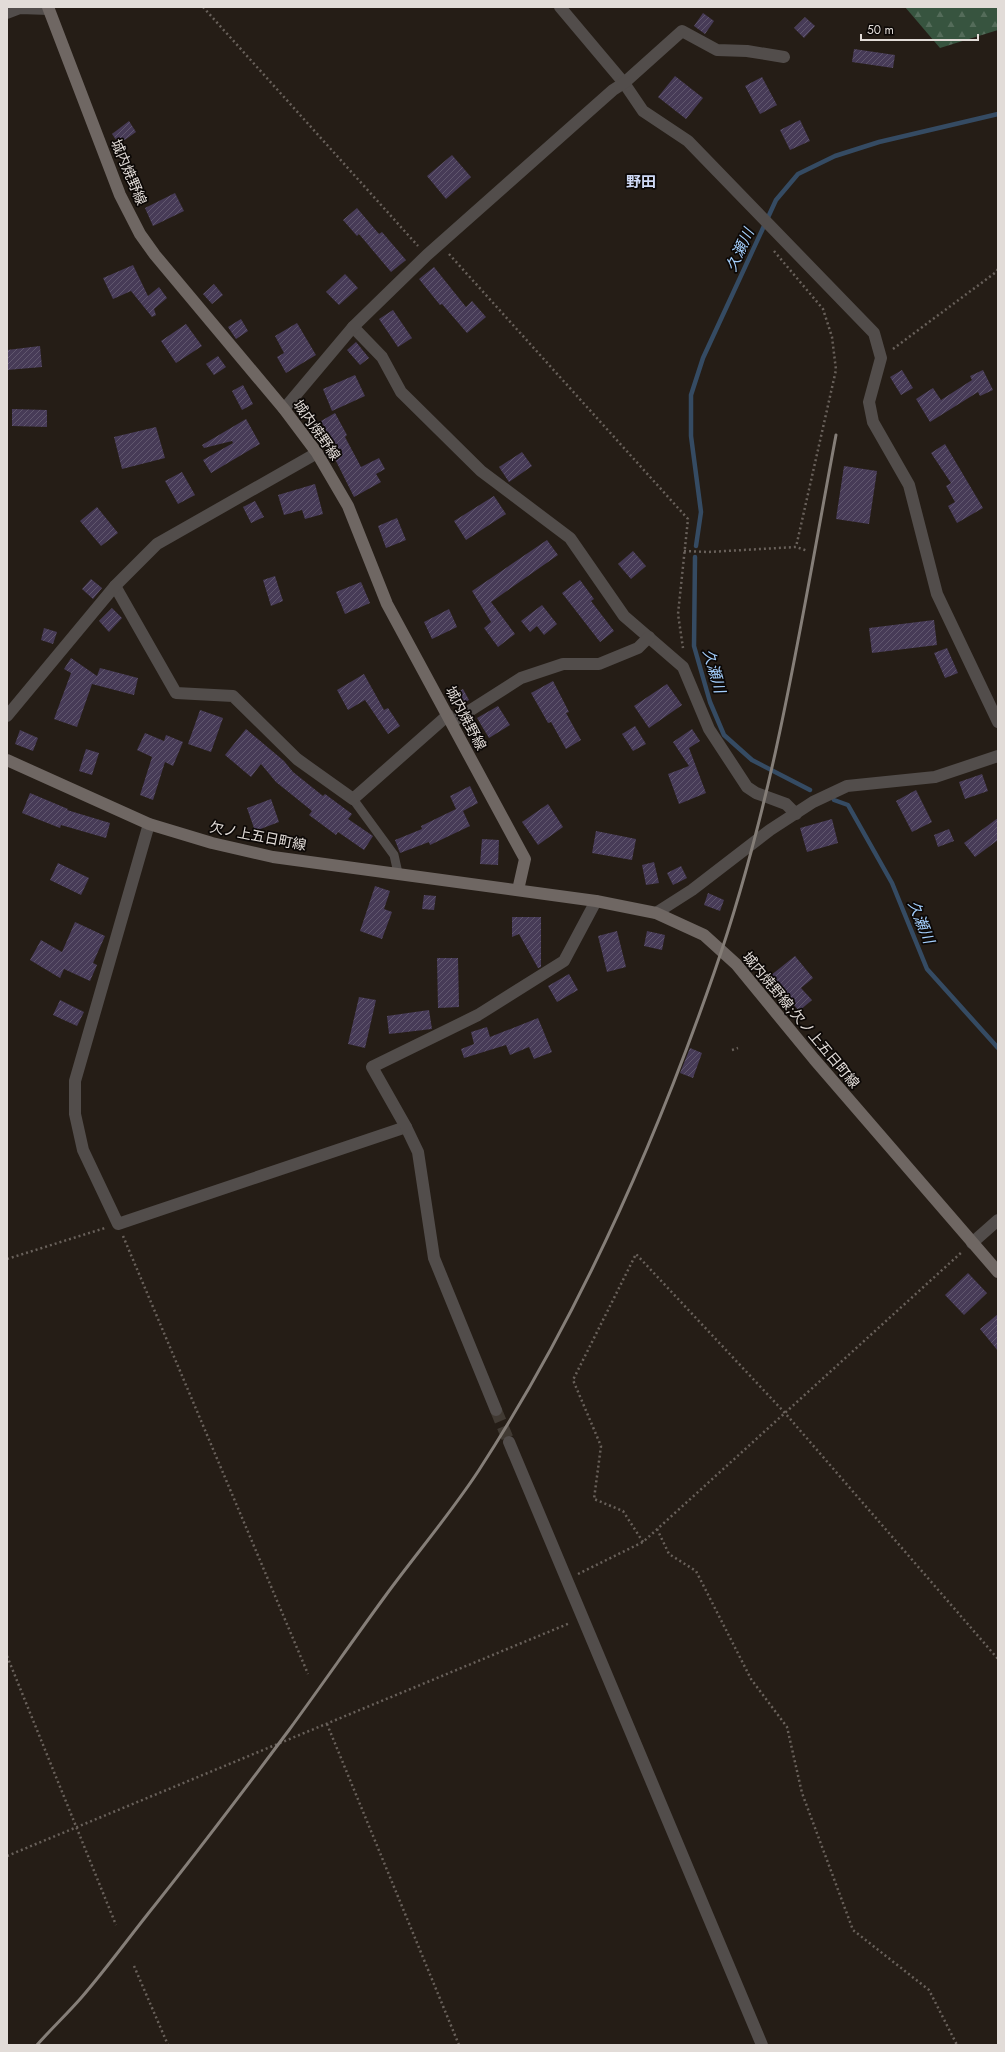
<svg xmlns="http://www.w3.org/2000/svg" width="1005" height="2052" viewBox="0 0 1005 2052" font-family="Jost,'Noto Sans JP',sans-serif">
  <defs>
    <pattern id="forest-firs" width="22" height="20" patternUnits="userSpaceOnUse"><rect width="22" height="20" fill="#37543f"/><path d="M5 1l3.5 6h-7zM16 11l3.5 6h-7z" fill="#546c5a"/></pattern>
    <pattern id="building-hatch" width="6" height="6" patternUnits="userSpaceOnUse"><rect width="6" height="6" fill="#473b57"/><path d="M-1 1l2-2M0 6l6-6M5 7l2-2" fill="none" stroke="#61576e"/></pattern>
  </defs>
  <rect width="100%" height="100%" fill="#251d16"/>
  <path fill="url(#forest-firs)" d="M 905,7 L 998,7 L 998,30 L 940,48 Z"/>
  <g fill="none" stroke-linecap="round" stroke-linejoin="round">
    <g stroke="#354b63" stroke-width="4.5">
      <path d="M 696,546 L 701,512 L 691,436 L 691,395 L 703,358 L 776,200 L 798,174 L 835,156 L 879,142 L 998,114"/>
      <path d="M 695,557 L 694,646 L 710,702 L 724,735 L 752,760 L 810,790"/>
      <path d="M 834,800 L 848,805 L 892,883 L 927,969 L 998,1048"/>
    </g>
  </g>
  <g fill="url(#building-hatch)">
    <path d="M 703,13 L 714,21 L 705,34 L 694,26 Z"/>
    <path d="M 805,17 L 815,26 L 804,38 L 794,28 Z"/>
    <path d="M 854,49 L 895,55 L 893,68 L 852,62 Z"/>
    <path d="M 675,76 L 703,98 L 686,119 L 658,97 Z"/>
    <path d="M 762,77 L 777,105 L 760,114 L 745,86 Z"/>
    <path d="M 800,120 L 810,141 L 790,150 L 780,130 Z"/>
    <path d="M 129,121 L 136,132 L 119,144 L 112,134 Z"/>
    <path d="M 452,155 L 471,177 L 446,199 L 427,176 Z"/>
    <path d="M 175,193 L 184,211 L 153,226 L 145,208 Z"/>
    <path d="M 357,208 L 379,234 L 382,232 L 406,260 L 391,272 L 359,234 L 357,236 L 343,220 Z"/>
    <path d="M 133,265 L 148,296 L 159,287 L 167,298 L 154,309 L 156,315 L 152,317 L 131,291 L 113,299 L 103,278 Z"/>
    <path d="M 434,267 L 466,307 L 472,301 L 486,317 L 467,333 L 442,304 L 440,305 L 419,279 Z"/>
    <path d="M 345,274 L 358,288 L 339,305 L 326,292 Z"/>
    <path d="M 214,284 L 223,295 L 212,304 L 203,294 Z"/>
    <path d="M 393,310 L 412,338 L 398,347 L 379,319 Z"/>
    <path d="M 241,319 L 248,331 L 236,339 L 228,327 Z"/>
    <path d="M 297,323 L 316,355 L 286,373 L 277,357 L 284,353 L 275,336 Z"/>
    <path d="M 186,324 L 202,346 L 176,363 L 161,341 Z"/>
    <path d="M 356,342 L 369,358 L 360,365 L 347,350 Z"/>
    <path d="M 40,346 L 42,367 L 7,370 L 7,350 Z"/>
    <path d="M 218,356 L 226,367 L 214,375 L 206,364 Z"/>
    <path d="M 902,370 L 913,388 L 901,395 L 890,377 Z"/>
    <path d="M 983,370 L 993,390 L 980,396 L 978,392 L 930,422 L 916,399 L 933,388 L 941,400 L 972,380 L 970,376 Z"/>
    <path d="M 355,375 L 365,396 L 332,411 L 323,389 Z"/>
    <path d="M 243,385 L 253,404 L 242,410 L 232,391 Z"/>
    <path d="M 12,409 L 47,410 L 47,427 L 12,426 Z"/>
    <path d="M 335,413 L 347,435 L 345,437 L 361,467 L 379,458 L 385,469 L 376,474 L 381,482 L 354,497 L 332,453 L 336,450 L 321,421 Z"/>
    <path d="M 246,419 L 260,444 L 211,473 L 203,460 L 233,443 L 232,441 L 204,448 L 202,445 Z"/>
    <path d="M 156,427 L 165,458 L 122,469 L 114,437 Z"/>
    <path d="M 945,444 L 983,508 L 957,523 L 948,506 L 955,502 L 946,486 L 951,483 L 931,453 Z"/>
    <path d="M 522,452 L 532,466 L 509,482 L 499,467 Z"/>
    <path d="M 844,466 L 877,471 L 869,524 L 836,519 Z"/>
    <path d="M 182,472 L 195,495 L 178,504 L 165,481 Z"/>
    <path d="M 315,484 L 323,514 L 305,519 L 302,510 L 284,515 L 278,495 Z"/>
    <path d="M 494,496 L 506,514 L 466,540 L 454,521 Z"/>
    <path d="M 255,501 L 264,517 L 251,523 L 243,507 Z"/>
    <path d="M 97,507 L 118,533 L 101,546 L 80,521 Z"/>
    <path d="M 397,518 L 406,540 L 386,548 L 378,526 Z"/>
    <path d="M 547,540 L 558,555 L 491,602 L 515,634 L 498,647 L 484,628 L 491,622 L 472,591 Z"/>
    <path d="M 633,551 L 646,566 L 631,579 L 618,564 Z"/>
    <path d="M 275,576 L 283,601 L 271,606 L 263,580 Z"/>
    <path d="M 91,579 L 102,588 L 93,599 L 82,589 Z"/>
    <path d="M 580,580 L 594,599 L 591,601 L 614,631 L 600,642 L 562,593 Z"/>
    <path d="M 361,582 L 370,603 L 345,614 L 336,592 Z"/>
    <path d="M 542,605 L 557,624 L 544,635 L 537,626 L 530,632 L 521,621 Z"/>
    <path d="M 112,608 L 122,618 L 109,632 L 99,621 Z"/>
    <path d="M 449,609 L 457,627 L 432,639 L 424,622 Z"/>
    <path d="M 934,620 L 937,645 L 872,653 L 869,628 Z"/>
    <path d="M 44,628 L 57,632 L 53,644 L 41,640 Z"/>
    <path d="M 947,648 L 958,673 L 945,678 L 934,653 Z"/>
    <path d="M 71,658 L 97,676 L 100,668 L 138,678 L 134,695 L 92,684 L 77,727 L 54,719 L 71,673 L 64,669 Z"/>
    <path d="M 364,674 L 384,710 L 388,708 L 400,726 L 388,734 L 365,700 L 348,710 L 337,690 Z"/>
    <path d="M 553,681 L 569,712 L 566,713 L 581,740 L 566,749 L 551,722 L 548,723 L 531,693 Z"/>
    <path d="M 667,684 L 682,705 L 649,728 L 634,706 Z"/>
    <path d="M 463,689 L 469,700 L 457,707 L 451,696 Z"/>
    <path d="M 498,706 L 510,725 L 489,738 L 477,718 Z"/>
    <path d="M 200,710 L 223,718 L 211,752 L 188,744 Z"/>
    <path d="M 635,726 L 646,744 L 633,751 L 622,734 Z"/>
    <path d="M 246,729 L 284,761 L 293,772 L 323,796 L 325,794 L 352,814 L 348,819 L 373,836 L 364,850 L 338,832 L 336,835 L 309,815 L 312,811 L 276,782 L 261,764 L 251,777 L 225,755 Z"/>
    <path d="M 692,729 L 700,741 L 689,748 L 706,793 L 679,804 L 668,774 L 689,766 L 673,742 Z"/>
    <path d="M 20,730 L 38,738 L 33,751 L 15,744 Z"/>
    <path d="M 145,733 L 164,741 L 166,735 L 183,742 L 173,766 L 165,762 L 153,800 L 140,795 L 152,757 L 137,750 Z"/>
    <path d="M 86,749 L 99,753 L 92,775 L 79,771 Z"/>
    <path d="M 982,774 L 988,791 L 965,799 L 959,782 Z"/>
    <path d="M 470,786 L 478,803 L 463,811 L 470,826 L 430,845 L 429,842 L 400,853 L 395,840 L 422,829 L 421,826 L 456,809 L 450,796 Z"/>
    <path d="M 916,790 L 932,822 L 912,832 L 896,801 Z"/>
    <path d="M 30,793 L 68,809 L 67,810 L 110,823 L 106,838 L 61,825 L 60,828 L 22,813 Z"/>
    <path d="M 271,799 L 279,822 L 255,831 L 247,808 Z"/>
    <path d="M 548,804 L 563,827 L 538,845 L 522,822 Z"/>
    <path d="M 998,818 L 998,840 L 975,857 L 964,843 Z"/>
    <path d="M 832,819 L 838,843 L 807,852 L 800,828 Z"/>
    <path d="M 949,829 L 954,841 L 938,847 L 934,835 Z"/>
    <path d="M 596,831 L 636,839 L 632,860 L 592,853 Z"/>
    <path d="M 482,839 L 499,840 L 498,865 L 480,864 Z"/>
    <path d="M 654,862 L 659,883 L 646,885 L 642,865 Z"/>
    <path d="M 58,863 L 89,878 L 81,895 L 50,880 Z"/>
    <path d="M 681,866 L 687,878 L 673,885 L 667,873 Z"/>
    <path d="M 375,886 L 390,891 L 384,909 L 392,912 L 382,939 L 360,931 Z"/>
    <path d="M 708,893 L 724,900 L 720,911 L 704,905 Z"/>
    <path d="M 424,895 L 436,896 L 434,910 L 422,909 Z"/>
    <path d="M 512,917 L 541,917 L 541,967 L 538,968 L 519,934 L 512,937 Z"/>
    <path d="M 75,922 L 105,936 L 93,963 L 97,965 L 90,981 L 64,969 L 60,978 L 30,960 L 41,940 L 62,952 Z"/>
    <path d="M 617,931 L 626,967 L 607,972 L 598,936 Z"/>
    <path d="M 647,931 L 665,935 L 662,950 L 644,946 Z"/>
    <path d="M 795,956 L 813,978 L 801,988 L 812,1000 L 799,1011 L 770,976 Z"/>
    <path d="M 437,958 L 458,958 L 459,1007 L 438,1008 Z"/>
    <path d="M 569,974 L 578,990 L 557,1002 L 548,986 Z"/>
    <path d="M 359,997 L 376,1000 L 365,1048 L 348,1044 Z"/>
    <path d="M 60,1000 L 84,1012 L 77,1026 L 53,1015 Z"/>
    <path d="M 429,1010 L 432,1029 L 389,1034 L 387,1016 Z"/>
    <path d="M 538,1018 L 552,1052 L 534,1059 L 529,1047 L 510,1055 L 506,1045 L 464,1058 L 461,1049 L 474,1044 L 471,1032 L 487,1027 L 490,1037 Z"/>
    <path d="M 690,1048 L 702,1053 L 693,1078 L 680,1073 Z"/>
    <path d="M 968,1273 L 987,1293 L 964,1315 L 945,1295 Z"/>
    <path d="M 998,1314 L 998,1351 L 980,1329 Z"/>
  </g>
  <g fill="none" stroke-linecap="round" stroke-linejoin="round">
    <path stroke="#413a33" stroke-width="12" stroke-dasharray="12 6" stroke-linecap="butt" d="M 496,1410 L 509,1442"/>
    <g stroke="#69615b" stroke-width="2.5" stroke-dasharray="2 3" stroke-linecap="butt">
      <path d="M 203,7 L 418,246"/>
      <path d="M 774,251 L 823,309 L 832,337 L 836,370 L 796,547"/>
      <path d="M 449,254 L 688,519 L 678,614 L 683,648"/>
      <path d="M 893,349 L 996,272 L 998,269"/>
      <path d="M 684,551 L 708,552 L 796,547 L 808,551"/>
      <path d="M 732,1050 L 738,1048"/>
      <path d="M 123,1236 L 308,1674"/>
      <path d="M 7,1259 L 105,1228"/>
      <path d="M 657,1529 L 669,1554 L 696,1571 L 751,1679 L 787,1727 L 802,1793 L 853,1930 L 929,1990 L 957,2045"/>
      <path d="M 643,1542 L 623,1511 L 594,1499 L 601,1446 L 573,1380 L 636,1254 L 785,1413 L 998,1659"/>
      <path d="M 578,1574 L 643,1542 L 963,1251"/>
      <path d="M 7,1656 L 116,1925"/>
      <path d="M 327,1724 L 459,2045"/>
      <path d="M 7,1856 L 570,1623"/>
      <path d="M 134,1966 L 168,2045"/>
    </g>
    <path stroke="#524d4b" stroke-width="9" d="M 353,799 L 394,855 L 398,873"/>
    <g stroke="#524d4b" stroke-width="12">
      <path d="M 560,7 L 624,83 L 643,111 L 688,141 L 874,333 L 881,358 L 869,402 L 873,422 L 909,485 L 937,594 L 998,722"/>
      <path d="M 7,13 L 20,8 L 49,9"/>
      <path d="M 353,327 L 382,357 L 401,392 L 481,471 L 570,538 L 624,616 L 683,667 L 709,729 L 747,787 L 756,793 L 786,804 L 796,814"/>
      <path d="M 284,409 L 353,327 L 427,255 L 613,90 L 624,83 L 682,31 L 717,50 L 747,51 L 784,57"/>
      <path d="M 115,586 L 176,693 L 233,696 L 297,759 L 353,799 L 448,715"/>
      <path d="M 7,716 L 115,586 L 157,544 L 317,453"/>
      <path d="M 452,722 L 521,678 L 563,664 L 599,664 L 638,648 L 649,637"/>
      <path d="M 149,824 L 75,1081 L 75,1114 L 83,1150 L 118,1224 L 406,1127"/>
      <path d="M 656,913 L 692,890 L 770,830 L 813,802 L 847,786 L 935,777 L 998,756"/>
      <path d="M 972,1243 L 998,1220"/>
      <path d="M 496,1410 L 434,1258 L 418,1152 L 406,1127 L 372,1067 L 478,1015 L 564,961 L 596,901"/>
      <path d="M 509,1442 L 762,2045"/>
    </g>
    <g stroke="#6f6763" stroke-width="12">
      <path d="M 48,7 L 120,195 L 140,234 L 155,255 L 284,409 L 317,453 L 348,506 L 387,604 L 525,859 L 518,890"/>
      <path d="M 7,760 L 149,824 L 212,843 L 273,857 L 596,901 L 656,913 L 704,935 L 736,964 L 814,1059 L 998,1272"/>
    </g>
    <path stroke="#857e78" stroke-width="3" d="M 37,2045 C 51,2029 67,2014 81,1998 C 107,1968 130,1936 155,1905 C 201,1847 245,1789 289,1730 C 322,1685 353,1640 386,1595 C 416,1554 451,1513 479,1470 C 579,1316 654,1146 714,973 C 775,799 802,616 836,435"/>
  </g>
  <g text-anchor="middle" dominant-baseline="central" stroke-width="3.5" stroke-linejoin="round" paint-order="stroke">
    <g font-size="14" fill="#e2dcd8" stroke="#0c0806">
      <text transform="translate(129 172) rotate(67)">城内焼野線</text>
      <text transform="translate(317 430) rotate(55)">城内焼野線</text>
      <text transform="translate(466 718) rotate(62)">城内焼野線</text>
      <text transform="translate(258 836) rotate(11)">欠ノ上五日町線</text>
      <text transform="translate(801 1020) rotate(50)">城内焼野線;欠ノ上五日町線</text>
    </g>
    <g font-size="15" font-weight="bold" fill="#cfd9f5" stroke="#0c0806">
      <text x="641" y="182">野田</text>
    </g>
    <g font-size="15" font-style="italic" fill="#a4cffd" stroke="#0c0806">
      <text transform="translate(740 250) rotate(-65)">久瀬川</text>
      <text transform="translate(714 671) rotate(74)">久瀬川</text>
      <text transform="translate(921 922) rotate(68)">久瀬川</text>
    </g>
  </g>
  <rect width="1005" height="2052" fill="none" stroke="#e2dcd8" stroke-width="16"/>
  <path d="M861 34v6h117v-6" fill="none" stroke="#e2dcd8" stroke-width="2"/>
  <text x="867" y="34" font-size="12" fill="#e2dcd8" stroke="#0c0806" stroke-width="3" paint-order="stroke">50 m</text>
</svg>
